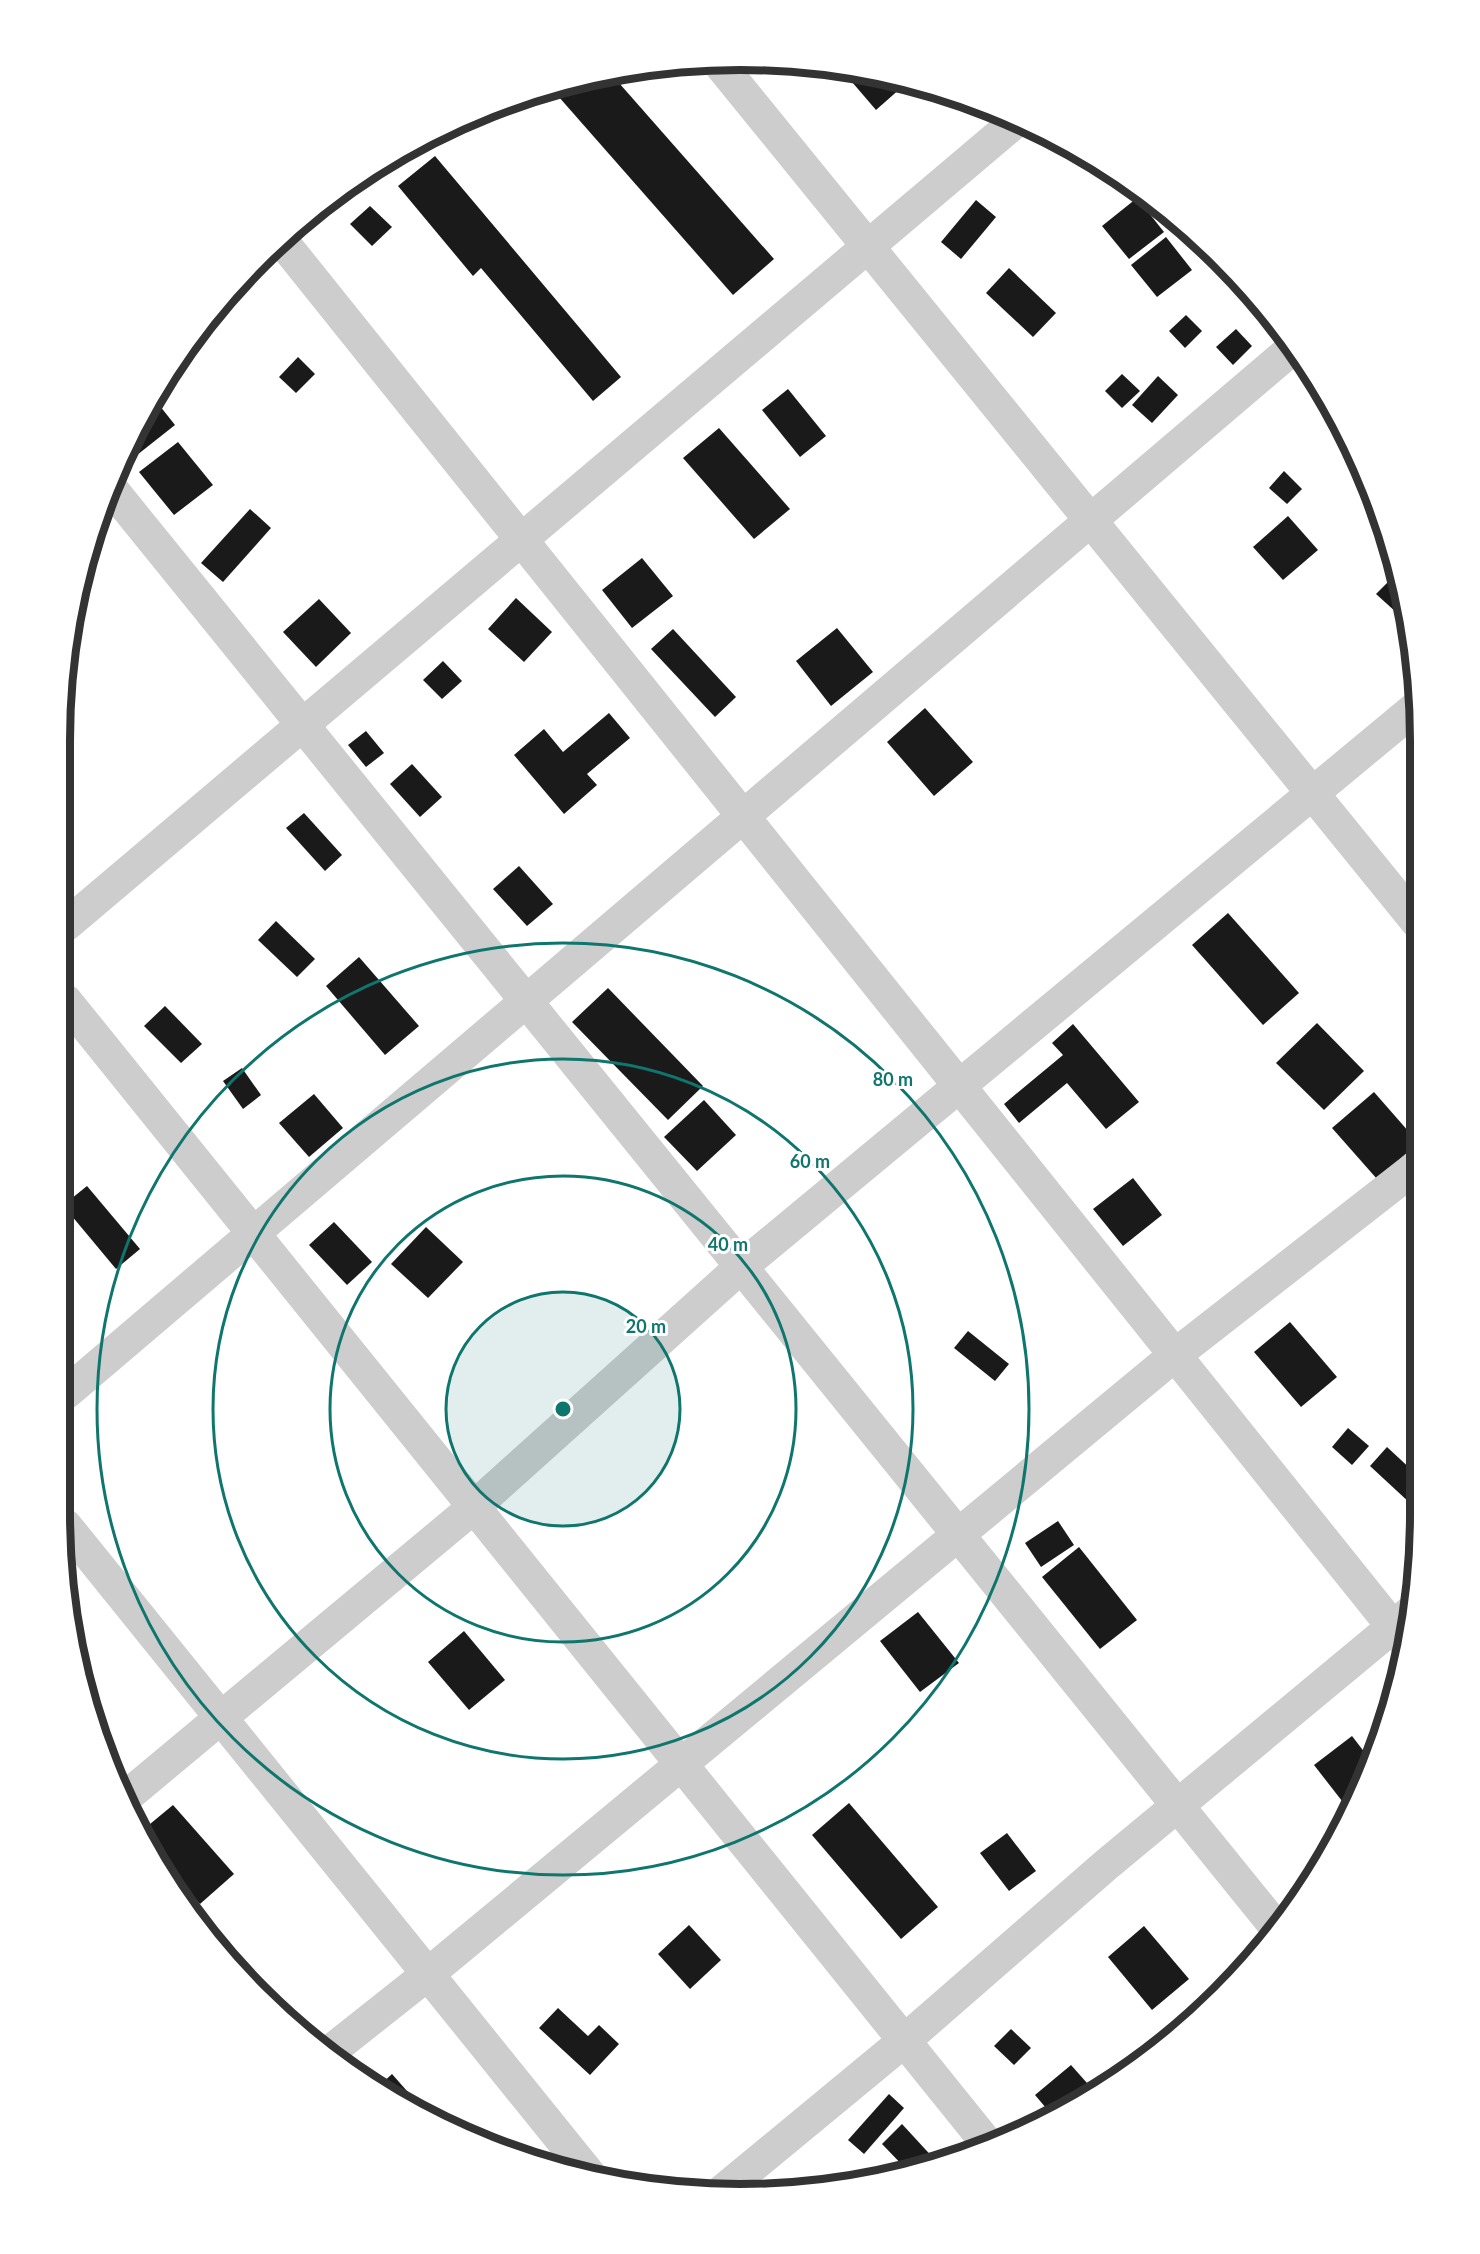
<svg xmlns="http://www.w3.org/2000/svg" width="1480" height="2254" viewBox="0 0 1480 2254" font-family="Lato,sans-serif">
  <rect width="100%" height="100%" fill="#fff"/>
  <g fill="#1a1a1a">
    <path d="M 840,68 L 898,82 L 902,87 L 876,110 Z"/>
    <path d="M 612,75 L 774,259 L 733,295 L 551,88 L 564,83 Z"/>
    <path d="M 435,156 L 621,377 L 593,401 L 481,268 L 473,276 L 398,186 Z"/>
    <path d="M 1137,198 L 1164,232 L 1129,259 L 1102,226 Z"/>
    <path d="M 976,200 L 996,217 L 961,259 L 941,242 Z"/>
    <path d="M 370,206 L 392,227 L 372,246 L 350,224 Z"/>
    <path d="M 1166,237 L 1192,270 L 1157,297 L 1131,265 Z"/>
    <path d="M 1203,244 L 1248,293 L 1243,297 L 1200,246 Z"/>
    <path d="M 1009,268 L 1056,313 L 1033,337 L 986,293 Z"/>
    <path d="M 1186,315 L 1202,331 L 1185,348 L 1169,331 Z"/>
    <path d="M 1236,329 L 1252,346 L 1233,365 L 1216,347 Z"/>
    <path d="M 298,357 L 315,374 L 296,393 L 279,377 Z"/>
    <path d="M 1122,374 L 1140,391 L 1122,408 L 1105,391 Z"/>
    <path d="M 1158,376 L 1178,395 L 1152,423 L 1132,405 Z"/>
    <path d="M 788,389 L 826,436 L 800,457 L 762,410 Z"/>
    <path d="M 156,401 L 175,425 L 137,455 L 128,444 Z"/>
    <path d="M 719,428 L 790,509 L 754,539 L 683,458 Z"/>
    <path d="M 178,442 L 213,485 L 174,515 L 139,472 Z"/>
    <path d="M 1284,471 L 1302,489 L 1287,504 L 1269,488 Z"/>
    <path d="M 250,509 L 271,528 L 223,582 L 201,563 Z"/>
    <path d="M 1288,516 L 1318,550 L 1283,580 L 1253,547 Z"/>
    <path d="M 642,558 L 673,596 L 632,628 L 602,590 Z"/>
    <path d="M 1394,576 L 1400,581 L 1404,606 L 1397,613 L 1376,594 Z"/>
    <path d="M 516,598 L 552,632 L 524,662 L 488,629 Z"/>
    <path d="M 319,599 L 351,633 L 316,667 L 283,632 Z"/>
    <path d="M 837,628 L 873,672 L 831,706 L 796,661 Z"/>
    <path d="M 673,629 L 736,697 L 715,717 L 651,649 Z"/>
    <path d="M 443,661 L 462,681 L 442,699 L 423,680 Z"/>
    <path d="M 925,708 L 973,762 L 934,796 L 887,742 Z"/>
    <path d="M 609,713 L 630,738 L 587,774 L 597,785 L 564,814 L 514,755 L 544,729 L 563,752 Z"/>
    <path d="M 366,731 L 384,753 L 366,767 L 348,745 Z"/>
    <path d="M 412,764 L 442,797 L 420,817 L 390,784 Z"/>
    <path d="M 304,813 L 342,855 L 325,871 L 286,828 Z"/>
    <path d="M 519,866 L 553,904 L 527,926 L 493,889 Z"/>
    <path d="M 1228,913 L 1299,993 L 1263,1025 L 1192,945 Z"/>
    <path d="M 276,921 L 315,959 L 297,977 L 258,940 Z"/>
    <path d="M 359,957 L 419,1026 L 385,1055 L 326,986 Z"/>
    <path d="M 608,988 L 703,1086 L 668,1120 L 572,1022 Z"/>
    <path d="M 165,1006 L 202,1044 L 181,1063 L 144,1026 Z"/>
    <path d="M 1317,1023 L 1364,1071 L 1324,1110 L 1276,1063 Z"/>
    <path d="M 1073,1024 L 1139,1102 L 1106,1129 L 1067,1083 L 1019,1123 L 1004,1104 L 1063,1055 L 1052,1043 Z"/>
    <path d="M 242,1068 L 261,1095 L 243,1109 L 223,1081 Z"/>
    <path d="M 1374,1092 L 1416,1140 L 1416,1145 L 1377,1179 L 1332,1128 Z"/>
    <path d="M 314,1094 L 343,1128 L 309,1157 L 279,1123 Z"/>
    <path d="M 704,1100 L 736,1135 L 697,1171 L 664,1137 Z"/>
    <path d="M 1133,1178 L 1162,1215 L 1123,1246 L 1093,1209 Z"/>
    <path d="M 87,1186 L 140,1249 L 116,1269 L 66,1209 L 66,1203 Z"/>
    <path d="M 334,1222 L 372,1262 L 347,1285 L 309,1245 Z"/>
    <path d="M 426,1227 L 463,1262 L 428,1298 L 391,1264 Z"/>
    <path d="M 1290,1322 L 1337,1377 L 1301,1407 L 1254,1352 Z"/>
    <path d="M 968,1331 L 1009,1364 L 995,1381 L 954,1348 Z"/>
    <path d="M 1348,1428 L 1369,1446 L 1352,1465 L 1332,1447 Z"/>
    <path d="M 1387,1447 L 1415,1473 L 1415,1500 L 1411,1504 L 1370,1466 Z"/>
    <path d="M 1058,1521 L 1074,1545 L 1041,1567 L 1025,1543 Z"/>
    <path d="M 1079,1547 L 1137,1620 L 1100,1649 L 1042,1577 Z"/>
    <path d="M 918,1612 L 959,1663 L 920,1692 L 880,1641 Z"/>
    <path d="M 464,1631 L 505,1680 L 469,1710 L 428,1662 Z"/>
    <path d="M 1352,1736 L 1372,1762 L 1362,1785 L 1342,1801 L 1314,1765 Z"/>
    <path d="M 849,1803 L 938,1907 L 901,1939 L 812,1835 Z"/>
    <path d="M 173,1805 L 234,1874 L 200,1904 L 155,1853 L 144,1829 Z"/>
    <path d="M 1007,1833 L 1036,1871 L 1009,1891 L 980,1853 Z"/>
    <path d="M 689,1925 L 721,1960 L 690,1989 L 658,1954 Z"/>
    <path d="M 1144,1926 L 1189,1979 L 1152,2010 L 1108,1957 Z"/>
    <path d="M 558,2008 L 588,2036 L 599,2025 L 619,2044 L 590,2075 L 539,2028 Z"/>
    <path d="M 1011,2029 L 1031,2048 L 1014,2065 L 994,2046 Z"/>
    <path d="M 1071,2065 L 1095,2092 L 1080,2103 L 1052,2115 L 1035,2095 Z"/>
    <path d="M 392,2074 L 422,2108 L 422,2109 L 380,2085 Z"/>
    <path d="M 889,2094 L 904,2108 L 864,2154 L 848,2140 Z"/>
    <path d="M 902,2124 L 937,2162 L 909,2172 L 882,2144 Z"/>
  </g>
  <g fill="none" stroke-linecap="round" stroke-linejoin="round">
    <g stroke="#cdcdcd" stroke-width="33">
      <path d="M 718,62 L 1417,922"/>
      <path d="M 282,241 L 1405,1642"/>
      <path d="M 110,487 L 1275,1926"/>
      <path d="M 66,925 L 1015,122"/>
      <path d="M 66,1001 L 986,2142"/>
      <path d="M 66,1393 L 1293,348"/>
      <path d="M 66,1526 L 590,2175"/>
      <path d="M 127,1796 L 474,1507 L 741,1267 L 1419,705"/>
      <path d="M 327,2054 L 428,1974 L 1175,1355 L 1416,1167"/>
      <path d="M 720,2193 L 904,2041 L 1106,1865 L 1412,1611"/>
    </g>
  </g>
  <circle cx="563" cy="1409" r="117" fill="#0f766e" fill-opacity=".12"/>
  <g fill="none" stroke="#0f766e" stroke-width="3">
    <circle cx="563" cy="1409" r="117"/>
    <circle cx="563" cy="1409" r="233"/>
    <circle cx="563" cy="1409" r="350"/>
    <circle cx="563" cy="1409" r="466"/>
  </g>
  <path d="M0 0H1480V2254H0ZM740 70H740A670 670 0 0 1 1410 740V1514A670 670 0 0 1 740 2184H740A670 670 0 0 1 70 1514V740A670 670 0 0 1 740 70Z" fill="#fff" fill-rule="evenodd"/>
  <path fill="none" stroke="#333" stroke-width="8" d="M740 70H740A670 670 0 0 1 1410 740V1514A670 670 0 0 1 740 2184H740A670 670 0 0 1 70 1514V740A670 670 0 0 1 740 70Z"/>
  <circle cx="563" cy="1409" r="9" fill="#0f766e" stroke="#fff" stroke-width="3"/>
  <g font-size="18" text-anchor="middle" font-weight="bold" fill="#0f766e" stroke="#fff" stroke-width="6" stroke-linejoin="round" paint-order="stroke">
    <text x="893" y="1086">80 m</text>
    <text x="810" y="1168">60 m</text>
    <text x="728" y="1251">40 m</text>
    <text x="646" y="1333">20 m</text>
  </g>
</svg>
